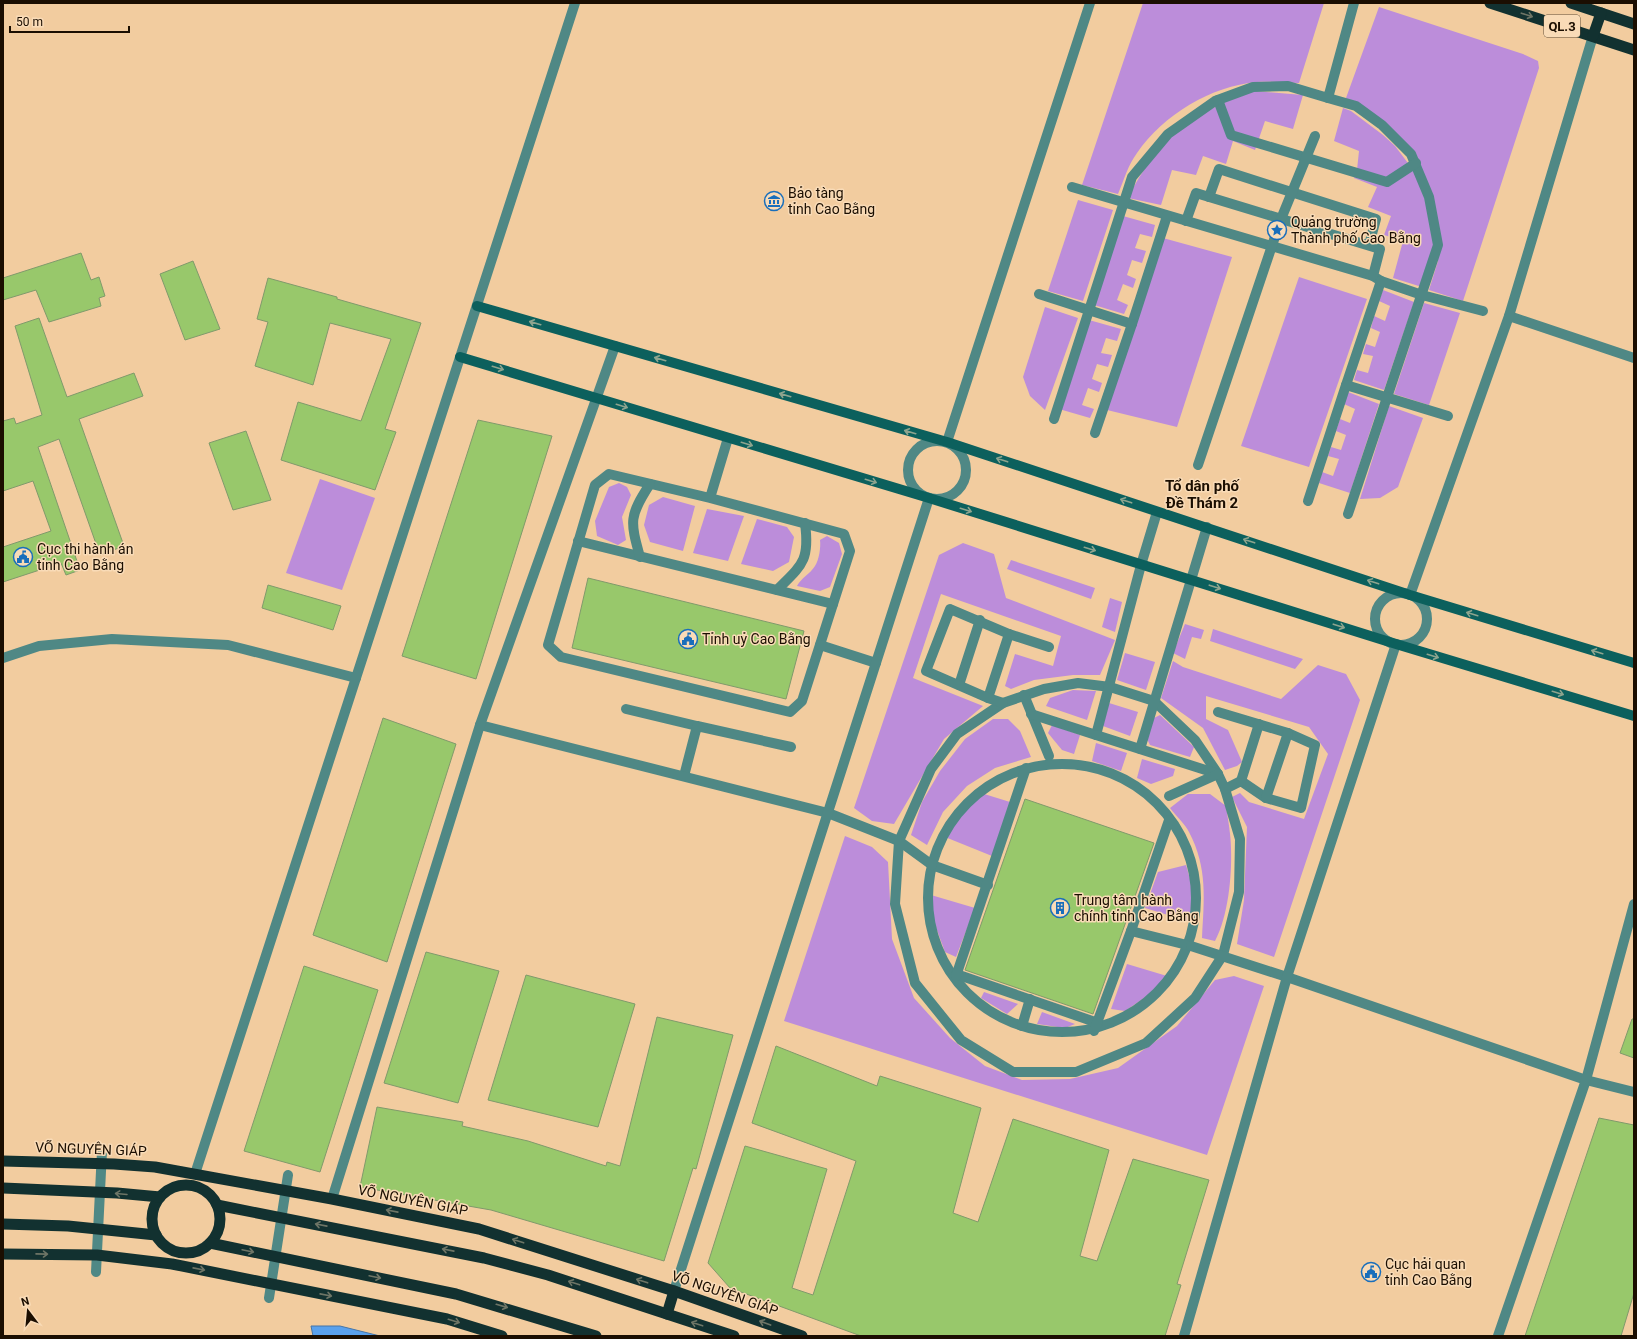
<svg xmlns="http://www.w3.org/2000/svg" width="1637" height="1339" viewBox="0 0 1637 1339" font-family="Roboto,sans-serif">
  <rect width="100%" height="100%" fill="#f2cc9f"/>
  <g fill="#bc8dda">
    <path d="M 1143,3 L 1324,3 L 1299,83 C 1286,83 1271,81 1257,82 C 1211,86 1163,115 1137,153 C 1128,165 1124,180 1118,194 L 1082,185 Z"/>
    <path d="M 1379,7 L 1523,54 L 1538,61 L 1539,68 L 1463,301 L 1429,290 L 1438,261 L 1420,165 L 1346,98 Z"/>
    <path d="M 1254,91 L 1303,95 L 1293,129 L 1265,121 L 1255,150 L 1233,141 L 1226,164 L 1203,156 L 1196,175 L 1172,170 L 1161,205 L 1128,198 C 1160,136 1189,114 1254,91 Z"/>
    <path d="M 1343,108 L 1351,111 L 1383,135 L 1395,146 L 1414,171 L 1425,199 L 1434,247 L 1422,287 L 1393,278 L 1403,241 L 1384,235 L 1391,216 L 1368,207 L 1377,187 L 1354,178 L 1357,170 L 1359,151 L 1334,141 Z"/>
    <path d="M 1078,200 L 1113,210 L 1083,301 L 1048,291 Z"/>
    <path d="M 1123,216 L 1155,225 L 1152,237 L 1140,234 L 1135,248 L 1146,251 L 1142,263 L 1132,260 L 1127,275 L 1136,279 L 1133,288 L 1123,284 L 1117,300 L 1128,305 L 1124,314 L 1094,305 Z"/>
    <path d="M 1163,238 L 1232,257 L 1177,427 L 1107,410 Z"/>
    <path d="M 1299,277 L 1367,299 L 1309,467 L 1241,446 Z"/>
    <path d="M 1383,290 L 1414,302 L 1384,390 L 1354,380 L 1357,370 L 1368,373 L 1373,356 L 1363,354 L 1366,344 L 1375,347 L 1380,332 L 1371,328 L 1374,316 L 1385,321 L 1390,306 L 1379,301 Z"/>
    <path d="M 1424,303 L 1460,313 L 1429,405 L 1394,394 Z"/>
    <path d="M 1045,307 L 1078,318 L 1045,410 L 1030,396 L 1023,377 Z"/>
    <path d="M 1089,320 L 1121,329 L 1117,341 L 1106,338 L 1101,353 L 1112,355 L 1108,367 L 1097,364 L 1092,379 L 1102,383 L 1099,392 L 1088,388 L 1082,405 L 1094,409 L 1090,418 L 1059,409 Z"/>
    <path d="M 1348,392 L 1379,404 L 1350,493 L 1319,483 L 1322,472 L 1333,476 L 1339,459 L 1328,456 L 1331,447 L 1341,450 L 1346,435 L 1336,431 L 1340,419 L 1350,423 L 1355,409 L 1344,404 Z"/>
    <path d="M 1389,406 L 1423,418 L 1398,487 L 1380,498 L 1360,499 Z"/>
    <path d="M 320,479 L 375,498 L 342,590 L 286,573 Z"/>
    <path d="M 619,483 L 627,487 L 631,495 L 622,517 L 626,540 L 618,545 L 597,536 L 595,521 L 609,487 Z"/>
    <path d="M 663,497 L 695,506 L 683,551 L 650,542 L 644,525 L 649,505 Z"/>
    <path d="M 707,509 L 744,516 L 728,561 L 693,553 Z"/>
    <path d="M 757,519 L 787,527 L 794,537 L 789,562 L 773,571 L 741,564 Z"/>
    <path d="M 827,536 L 839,543 L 842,554 L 830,587 L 820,591 L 797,586 C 801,578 810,574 815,566 C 819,560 821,547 820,540 Z"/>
    <path d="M 963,543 L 994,554 L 1006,598 L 1115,640 L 1100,675 L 1073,675 L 1034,680 L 1011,689 L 1005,686 L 1015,654 L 1053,666 L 1061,636 L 941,594 L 913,678 L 983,706 L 944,739 L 894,824 L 872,821 L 854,808 L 939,555 Z"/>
    <path d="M 1011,560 L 1095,588 L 1091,599 L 1007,569 Z"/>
    <path d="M 1110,598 L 1122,602 L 1115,632 L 1102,627 Z"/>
    <path d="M 1185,624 L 1204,630 L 1201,639 L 1192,637 L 1185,659 L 1173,653 Z"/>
    <path d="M 1213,629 L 1303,659 L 1295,669 L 1210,641 Z"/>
    <path d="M 1125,653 L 1155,662 L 1146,690 L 1117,680 Z"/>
    <path d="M 1173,661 L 1183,667 L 1281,699 L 1318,665 L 1346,674 L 1360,700 L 1274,957 L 1237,944 L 1244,900 L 1247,827 L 1232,797 L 1240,793 L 1249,802 L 1304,819 L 1328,754 L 1309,727 L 1206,696 L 1206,719 L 1228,730 L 1242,762 L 1237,766 L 1225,770 L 1203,728 L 1161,698 Z"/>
    <path d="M 1073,690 L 1096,691 L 1087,720 L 1046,706 L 1050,698 Z"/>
    <path d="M 1109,703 L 1138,712 L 1130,736 L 1103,726 Z"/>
    <path d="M 1160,715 L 1194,747 L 1190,757 L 1150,745 L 1146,737 L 1154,718 Z"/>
    <path d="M 993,719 L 1008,719 L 1020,731 L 1031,757 L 995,768 L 967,786 L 943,812 L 927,845 L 911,835 L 922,802 L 940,771 L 965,739 Z"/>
    <path d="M 1052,725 L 1080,735 L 1074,754 L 1062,750 L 1048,733 Z"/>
    <path d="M 1096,743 L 1127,753 L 1121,771 L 1092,761 Z"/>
    <path d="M 1142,759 L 1175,769 L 1173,776 L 1151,784 L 1137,778 Z"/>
    <path d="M 981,793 L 1010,802 L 992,856 L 945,837 L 961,811 Z"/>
    <path d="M 1188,794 L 1210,794 L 1226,806 C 1228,820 1231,835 1231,849 C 1232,876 1228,917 1215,941 L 1202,938 C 1204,900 1208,868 1189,832 C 1185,824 1176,816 1170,808 Z"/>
    <path d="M 845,836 L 872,847 L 888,862 L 892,939 L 914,998 L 950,1038 L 985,1066 L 1022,1080 L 1070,1079 L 1118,1068 L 1177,1026 L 1215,980 L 1234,976 L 1264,986 L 1207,1155 L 784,1021 Z"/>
    <path d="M 1186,865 L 1195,896 L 1191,922 L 1145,908 L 1158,872 Z"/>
    <path d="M 931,895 L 975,908 L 956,957 L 945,952 L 934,922 Z"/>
    <path d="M 1127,964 L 1167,976 L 1150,994 L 1125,1011 L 1111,1009 Z"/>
    <path d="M 984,992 L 1018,1004 L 1007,1014 L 981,998 Z"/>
    <path d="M 1042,1012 L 1075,1024 L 1065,1028 L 1037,1024 Z"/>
  </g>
  <path fill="#5aa1ed" stroke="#4775a6" d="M 311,1326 L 340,1326 L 380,1336 L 313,1336 Z"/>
  <g fill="#98c86b" stroke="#809a6b">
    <path d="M 81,253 L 91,280 L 99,277 L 105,296 L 99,298 L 101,306 L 49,322 L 36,290 L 3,300 L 3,278 Z"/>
    <path d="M 193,261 L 220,329 L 185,340 L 160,274 Z"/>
    <path d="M 268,278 L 337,297 L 337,299 L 421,323 L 385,429 L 396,432 L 375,490 L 281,460 L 298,402 L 361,421 L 391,339 L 330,323 L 313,385 L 255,366 L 268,322 L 257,319 Z"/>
    <path d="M 39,318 L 67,397 L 134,373 L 143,396 L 79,419 L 124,546 L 100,555 L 59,439 L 38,447 L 80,570 L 66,575 L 61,563 L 3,582 L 3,547 L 51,531 L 33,481 L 3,491 L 3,421 L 14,418 L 16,424 L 42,415 L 15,326 Z"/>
    <path d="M 478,420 L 552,436 L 476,679 L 402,656 Z"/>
    <path d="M 246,431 L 271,500 L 233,510 L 209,443 Z"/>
    <path d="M 588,578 L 804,631 L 786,699 L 572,648 Z"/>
    <path d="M 268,585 L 341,606 L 333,630 L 262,608 Z"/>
    <path d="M 383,718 L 456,744 L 387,962 L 313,935 Z"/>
    <path d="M 1025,799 L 1154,843 L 1093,1014 L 965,970 Z"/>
    <path d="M 426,952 L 499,971 L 458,1103 L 384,1083 Z"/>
    <path d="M 304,966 L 378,990 L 320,1172 L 244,1151 Z"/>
    <path d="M 526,975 L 635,1004 L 598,1127 L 488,1100 Z"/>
    <path d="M 657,1017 L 733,1035 L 696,1169 L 693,1168 L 664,1261 L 491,1210 L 360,1187 L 377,1107 L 463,1122 L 462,1126 L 528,1141 L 606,1166 L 607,1162 L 620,1166 Z"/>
    <path d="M 1632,1019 L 1634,1019 L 1634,1058 L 1620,1053 Z"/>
    <path d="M 776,1046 L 877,1086 L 880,1076 L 981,1108 L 953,1213 L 978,1222 L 1013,1119 L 1109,1150 L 1080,1256 L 1097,1261 L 1133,1159 L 1209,1180 L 1177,1284 L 1181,1285 L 1165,1336 L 861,1336 L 730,1288 L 708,1263 L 745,1146 L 827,1169 L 792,1288 L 813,1295 L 856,1161 L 752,1123 Z"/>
    <path d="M 1599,1118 L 1634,1125 L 1634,1293 L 1621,1336 L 1525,1336 Z"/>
  </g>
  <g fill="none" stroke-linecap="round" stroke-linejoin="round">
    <g stroke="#4f8885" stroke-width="10">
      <path d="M 1328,98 L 1356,106 L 1382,125 L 1411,154 L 1429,197 L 1438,245 L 1348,514"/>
      <path d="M 1218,100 L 1231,135 L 1387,182 L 1416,163"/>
      <path d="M 1072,187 L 1373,276 L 1381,281 L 1346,385"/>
      <path d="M 1209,197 L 1219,169 L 1376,219 L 1369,245"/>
      <path d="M 1186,221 L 1196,193 L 1380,249 L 1373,276"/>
      <path d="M 1381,281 L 1422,295 L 1483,311"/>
      <path d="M 1039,294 L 1132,324 L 1167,216"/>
      <path d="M 1054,419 L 1132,177 L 1168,134 L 1215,101 L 1253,87 L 1288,86 L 1328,98 L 1354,3"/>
      <path d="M 1095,433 L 1132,324"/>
      <path d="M 1198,465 L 1281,219 L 1315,136"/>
      <path d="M 1308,501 L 1346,385 L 1448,416"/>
      <circle cx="1062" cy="898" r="134"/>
      <path d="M 932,865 L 988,885"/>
      <path d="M 1131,931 L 1191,946"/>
      <path d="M 956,974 L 1098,1023"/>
      <path d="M 956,976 L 1026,768"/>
      <path d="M 1022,1026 L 1030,999"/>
      <path d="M 1094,1031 L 1131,931 L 1169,820"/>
      <path d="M 96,1272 L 102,1151"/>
      <path d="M 269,1298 L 288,1175"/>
    </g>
    <g stroke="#4f8885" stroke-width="10">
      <path d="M 710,498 L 844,534 L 850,551 L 802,701 L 790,712 L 561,657 L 548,645 L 595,485 L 609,474 L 710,498 L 728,438"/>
      <path d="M 578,541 L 833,604"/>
      <path d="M 640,557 C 630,521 629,516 650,484"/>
      <path d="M 777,590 C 802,565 810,561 805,523"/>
      <path d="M 820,645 L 876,663"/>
      <path d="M 1078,683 L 1110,687 L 1154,701 L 1195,740 L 1218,774 L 1225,789 L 1240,839 L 1239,892 L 1223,955 L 1195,998 L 1146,1043 L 1076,1072 L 1013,1072 L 961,1040 L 915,983 L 895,904 L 899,841 L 931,769 L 957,734 L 1003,703 L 1044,689 Z"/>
      <path d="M 959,685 L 980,620"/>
      <path d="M 1024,695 L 1049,756"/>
      <path d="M 988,698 L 1009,634"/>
      <path d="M 1003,703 L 988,698 L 926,671 L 950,609 L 1009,634 L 1049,647"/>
      <path d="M 626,709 L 697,726"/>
      <path d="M 1218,712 L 1288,733 L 1315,745 L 1301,808 L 1266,798 L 1241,781 L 1225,789"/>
      <path d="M 1031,714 L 1096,735 L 1141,565 L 1157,512"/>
      <path d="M 1096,735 L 1218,774"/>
      <path d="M 1140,749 L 1207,527"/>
      <path d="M 684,776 L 697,726 L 791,747"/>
      <path d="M 1241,781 L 1259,724"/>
      <path d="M 1169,796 L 1218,774"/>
      <path d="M 1266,798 L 1288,733"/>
      <path d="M 828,813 L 899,841 L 932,865"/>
      <path d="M 1191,946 L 1287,977"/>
    </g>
    <g stroke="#4f8885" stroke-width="10">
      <path d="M 1509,316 L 1634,358"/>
      <circle cx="937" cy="470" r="29"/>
      <path d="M 947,442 L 1090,3"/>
      <circle cx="1401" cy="619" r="26"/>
      <path d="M 1410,595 L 1509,316 L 1593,36"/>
      <path d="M 3,658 L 39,646 L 112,639 L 228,645 L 356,678"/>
      <path d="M 480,725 L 828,813"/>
      <path d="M 1287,977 L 1586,1080 L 1634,1092"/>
      <path d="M 195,1174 L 575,3"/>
      <path d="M 332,1199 L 480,725 L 615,346"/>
      <path d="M 674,1291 L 929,498"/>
      <path d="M 1184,1336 L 1287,977 L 1396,644"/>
      <path d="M 1498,1336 L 1586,1080 L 1634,904"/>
    </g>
    <g stroke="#0c605d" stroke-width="10">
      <path d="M 477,306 L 947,442 L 1410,595 L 1634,663"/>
      <path d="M 460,357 L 929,498 L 1396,644 L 1634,716"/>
    </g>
    <g stroke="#123130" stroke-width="11">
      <path d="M 1490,3 L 1634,50"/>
      <path d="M 1571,3 L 1634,24"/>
      <path d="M 1593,36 L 1601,13"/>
      <path d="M 3,1161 L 114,1164 L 155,1167 L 332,1199 L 479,1229 L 674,1291 L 802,1336"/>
      <circle cx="186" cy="1219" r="34"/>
      <path d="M 3,1188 L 117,1193 L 160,1197"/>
      <path d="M 217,1205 L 484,1258 L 548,1275 L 734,1336"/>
      <path d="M 3,1224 L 68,1226 L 156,1235"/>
      <path d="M 210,1243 L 456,1294 L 596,1336"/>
      <path d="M 3,1254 L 97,1255 L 172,1264 L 447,1319 L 502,1336"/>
      <path d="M 667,1314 L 674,1291"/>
    </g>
  </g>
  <defs><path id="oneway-shaft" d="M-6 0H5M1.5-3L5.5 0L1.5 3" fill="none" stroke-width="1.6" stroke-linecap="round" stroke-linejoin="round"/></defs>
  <g stroke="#6e7566">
    <use href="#oneway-shaft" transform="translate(1527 15) rotate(18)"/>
    <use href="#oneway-shaft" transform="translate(121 1194) rotate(-175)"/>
    <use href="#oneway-shaft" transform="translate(392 1211) rotate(-169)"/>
    <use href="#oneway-shaft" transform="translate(321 1225) rotate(-169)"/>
    <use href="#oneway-shaft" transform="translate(518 1241) rotate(-162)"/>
    <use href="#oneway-shaft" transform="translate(448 1250) rotate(-169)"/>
    <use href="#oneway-shaft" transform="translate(248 1251) rotate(12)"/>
    <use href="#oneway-shaft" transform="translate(42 1254) rotate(1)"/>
    <use href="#oneway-shaft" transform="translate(199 1269) rotate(11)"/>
    <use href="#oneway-shaft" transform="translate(375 1277) rotate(12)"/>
    <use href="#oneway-shaft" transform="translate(642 1281) rotate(-162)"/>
    <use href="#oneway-shaft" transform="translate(574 1283) rotate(-162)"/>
    <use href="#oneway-shaft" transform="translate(326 1295) rotate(11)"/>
    <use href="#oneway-shaft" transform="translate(502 1306) rotate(16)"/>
    <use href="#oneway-shaft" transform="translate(454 1321) rotate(17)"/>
    <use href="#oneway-shaft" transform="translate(765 1323) rotate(-160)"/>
    <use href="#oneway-shaft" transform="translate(697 1324) rotate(-162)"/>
  </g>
  <g stroke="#8ea48e">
    <use href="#oneway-shaft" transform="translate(535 323) rotate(-164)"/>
    <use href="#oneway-shaft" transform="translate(660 359) rotate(-164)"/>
    <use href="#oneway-shaft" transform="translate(498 368) rotate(17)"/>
    <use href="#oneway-shaft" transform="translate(785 395) rotate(-164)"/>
    <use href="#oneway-shaft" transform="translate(622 406) rotate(17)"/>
    <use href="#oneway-shaft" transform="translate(910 432) rotate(-164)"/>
    <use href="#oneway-shaft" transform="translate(747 444) rotate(17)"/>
    <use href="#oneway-shaft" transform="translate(1002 460) rotate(-162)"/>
    <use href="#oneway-shaft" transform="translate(871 481) rotate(17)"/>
    <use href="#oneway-shaft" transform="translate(1126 501) rotate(-162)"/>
    <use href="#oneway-shaft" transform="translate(966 510) rotate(17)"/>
    <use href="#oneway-shaft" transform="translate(1249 541) rotate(-162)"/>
    <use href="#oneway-shaft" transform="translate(1090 549) rotate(17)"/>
    <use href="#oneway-shaft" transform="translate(1373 582) rotate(-162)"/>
    <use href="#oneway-shaft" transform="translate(1215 587) rotate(18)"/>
    <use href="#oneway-shaft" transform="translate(1472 614) rotate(-163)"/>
    <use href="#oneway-shaft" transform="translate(1339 626) rotate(18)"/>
    <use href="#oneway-shaft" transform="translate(1597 652) rotate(-163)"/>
    <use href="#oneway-shaft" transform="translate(1433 656) rotate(17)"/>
    <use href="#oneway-shaft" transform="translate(1558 693) rotate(17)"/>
  </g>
  <defs>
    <g id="museum-ring" transform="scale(1)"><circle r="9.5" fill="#f9dbb7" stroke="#196ebb" stroke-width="1.5"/><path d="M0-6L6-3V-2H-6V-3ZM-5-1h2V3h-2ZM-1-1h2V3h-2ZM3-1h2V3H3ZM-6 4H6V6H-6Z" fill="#196ebb"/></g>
    <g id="sight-ring" transform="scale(1)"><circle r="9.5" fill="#f9dbb7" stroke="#196ebb" stroke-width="1.5"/><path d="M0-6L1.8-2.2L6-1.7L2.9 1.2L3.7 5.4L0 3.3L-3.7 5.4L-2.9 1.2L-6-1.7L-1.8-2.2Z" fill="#196ebb"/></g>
    <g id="civic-ring" transform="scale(1)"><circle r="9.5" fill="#f9dbb7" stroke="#196ebb" stroke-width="1.5"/><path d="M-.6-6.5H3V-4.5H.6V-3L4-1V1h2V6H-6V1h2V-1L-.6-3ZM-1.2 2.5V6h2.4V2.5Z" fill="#196ebb"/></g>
    <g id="building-ring" transform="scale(1)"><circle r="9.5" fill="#f9dbb7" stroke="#196ebb" stroke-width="1.5"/><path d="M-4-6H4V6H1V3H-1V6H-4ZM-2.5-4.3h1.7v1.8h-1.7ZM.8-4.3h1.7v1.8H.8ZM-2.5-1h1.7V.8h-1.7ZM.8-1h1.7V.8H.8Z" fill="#196ebb"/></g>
  </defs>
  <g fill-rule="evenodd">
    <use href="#museum-ring" x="774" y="201"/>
    <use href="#sight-ring" x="1277" y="230"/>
    <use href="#civic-ring" x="23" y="557"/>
    <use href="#civic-ring" x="688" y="639"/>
    <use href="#building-ring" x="1060" y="908"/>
    <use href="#civic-ring" x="1371" y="1272"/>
  </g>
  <g text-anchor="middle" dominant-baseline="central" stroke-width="3" stroke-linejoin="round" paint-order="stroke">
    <rect fill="#f9dbb7" stroke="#5e4c38" stroke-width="1" x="1544" y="15" width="36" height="22" rx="3"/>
    <g font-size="13" font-weight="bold" fill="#1b0e01">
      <text x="1562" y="26">QL.3</text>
    </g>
    <g font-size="14" fill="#1b0e01" stroke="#f9dbb7" text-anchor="start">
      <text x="788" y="193">Bảo tàng<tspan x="788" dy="16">tỉnh Cao Bằng</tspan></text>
      <text x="1291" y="222">Quảng trường<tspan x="1291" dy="16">Thành phố Cao Bằng</tspan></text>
      <text x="37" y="549">Cục thi hành án<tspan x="37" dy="16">tỉnh Cao Bằng</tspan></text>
      <text x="702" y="639">Tỉnh uỷ Cao Bằng</text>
      <text x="1074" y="900">Trung tâm hành<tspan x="1074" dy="16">chính tỉnh Cao Bằng</tspan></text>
      <text x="1385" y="1264">Cục hải quan<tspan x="1385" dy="16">tỉnh Cao Bằng</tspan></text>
    </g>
    <g font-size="14" fill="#1b0e01" stroke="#f9dbb7">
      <text transform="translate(91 1149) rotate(2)">VÕ NGUYÊN GIÁP</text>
      <text transform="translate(413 1200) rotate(11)">VÕ NGUYÊN GIÁP</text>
      <text transform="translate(725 1293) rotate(19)">VÕ NGUYÊN GIÁP</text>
    </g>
    <g font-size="15" font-weight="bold" fill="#1b0e01" stroke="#f9dbb7">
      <text x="1202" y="486">Tổ dân phố<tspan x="1202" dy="17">Đề Thám 2</tspan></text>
    </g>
  </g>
  <rect width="1637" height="1339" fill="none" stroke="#1b0e01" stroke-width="8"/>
  <g transform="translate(28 1311) rotate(344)" stroke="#f9dbb7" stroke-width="3" paint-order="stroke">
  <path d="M0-3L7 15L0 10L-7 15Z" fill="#1b0e01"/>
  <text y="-6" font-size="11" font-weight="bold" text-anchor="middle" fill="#1b0e01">N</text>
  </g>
  <path d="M10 26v6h119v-6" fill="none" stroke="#1b0e01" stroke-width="2"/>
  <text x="16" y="26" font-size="12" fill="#1b0e01" stroke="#f9dbb7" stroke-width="3" paint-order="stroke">50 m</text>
</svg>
